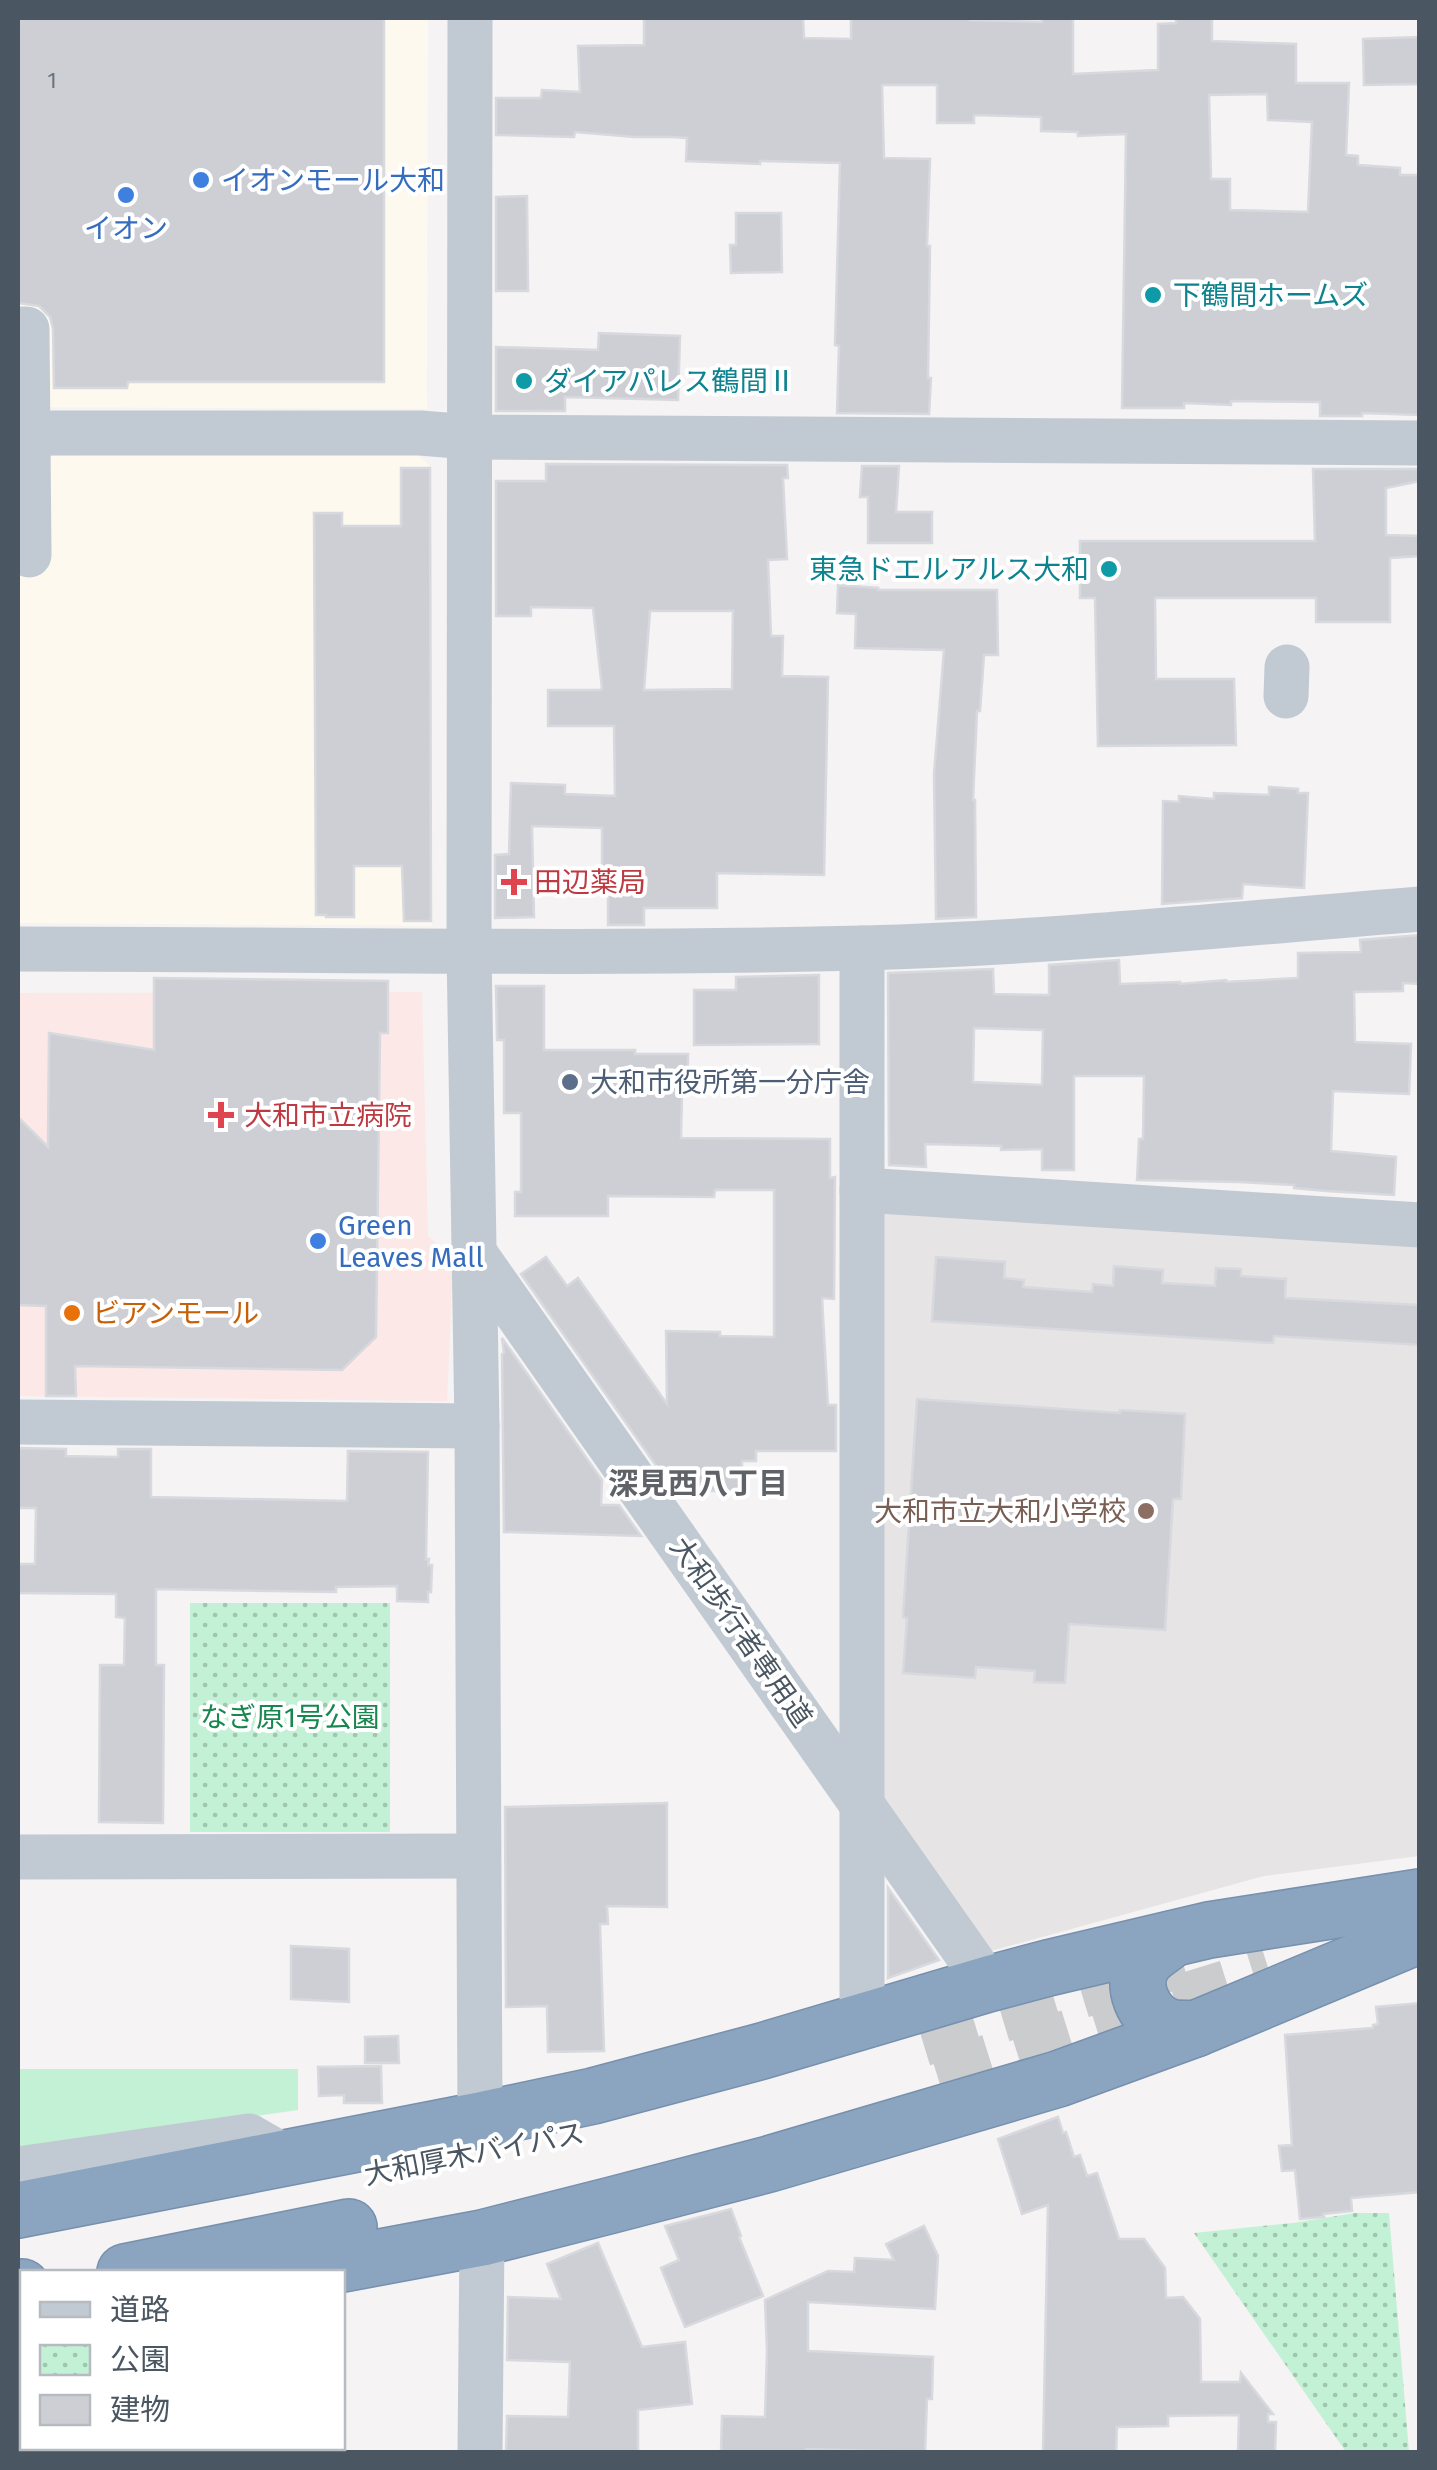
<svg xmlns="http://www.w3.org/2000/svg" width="1437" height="2470" viewBox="0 0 1437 2470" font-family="'Fira Sans','Noto Sans JP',sans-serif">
  <defs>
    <pattern id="park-dots" width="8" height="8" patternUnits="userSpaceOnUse" patternTransform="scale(2.5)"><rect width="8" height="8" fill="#c3f1d5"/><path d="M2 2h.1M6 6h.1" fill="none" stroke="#a0c6b0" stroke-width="1.8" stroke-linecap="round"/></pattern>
  </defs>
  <rect width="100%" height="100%" fill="#f5f3f3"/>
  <g fill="#fdf9ef">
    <path d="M 18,18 L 428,18 L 427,409 L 18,407 Z"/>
    <path d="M 415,452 L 430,466 L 432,926 L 18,923 L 18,457 L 181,453 Z"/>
  </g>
  <path fill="#e6e4e5" d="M 880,1200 L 1419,1236 L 1419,1856 L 1264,1876 L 991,1951 L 874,1786 Z"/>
  <path fill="#fce8e6" d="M 422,992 L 428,1236 L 453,1259 L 447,1401 L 18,1396 L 18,993 Z"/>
  <g fill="url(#park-dots)">
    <rect x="190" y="1603" width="200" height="229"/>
    <path d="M 1355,2213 L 1389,2213 L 1409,2452 L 1346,2452 L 1194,2233 L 1293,2223 Z"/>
  </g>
  <path fill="#c3f1d5" d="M 18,2069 L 298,2069 L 298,2110 L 18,2149 Z"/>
  <g fill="#cdcfd5" stroke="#d7d9de" stroke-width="2.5" fill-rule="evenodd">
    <path d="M 18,18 L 384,18 L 384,382 L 128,382 L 127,388 L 54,388 L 53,329 L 50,317 L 39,306 L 18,303 Z"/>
    <path d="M 644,18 L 803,18 L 804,38 L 851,39 L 851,18 L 970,18 L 970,20 L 1042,22 L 1042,18 L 1073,18 L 1073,74 L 1158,70 L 1158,24 L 1176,23 L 1176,18 L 1212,18 L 1212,41 L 1296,44 L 1296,83 L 1349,83 L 1346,155 L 1358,156 L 1358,165 L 1400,168 L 1400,175 L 1420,175 L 1420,415 L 1362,413 L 1362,416 L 1320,416 L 1320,402 L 1231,401 L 1231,405 L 1184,403 L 1184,408 L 1122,408 L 1126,134 L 1078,136 L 1078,132 L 1041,131 L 1041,117 L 974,115 L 974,123 L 937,123 L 937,85 L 882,85 L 884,158 L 930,159 L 927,246 L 930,246 L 928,378 L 931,378 L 929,414 L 837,413 L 839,346 L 835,345 L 840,163 L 760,161 L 760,164 L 686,161 L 687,138 L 672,137 L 635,137 L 575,132 L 574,137 L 496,135 L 496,98 L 541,98 L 542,90 L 580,92 L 578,46 L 644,45 ZM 1267,94 L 1268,120 L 1312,122 L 1308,212 L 1230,210 L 1230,179 L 1211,179 L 1209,95 Z"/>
    <path d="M 1420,37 L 1420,84 L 1364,85 L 1363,39 Z"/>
    <path d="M 527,196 L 528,291 L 496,291 L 496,197 Z"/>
    <path d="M 736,213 L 781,213 L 782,272 L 731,273 L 730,245 L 736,245 Z"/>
    <path d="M 599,333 L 680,336 L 678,400 L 565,397 L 565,411 L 496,411 L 496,347 L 598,350 Z"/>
    <path d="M 546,464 L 787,465 L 788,478 L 783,478 L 787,559 L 768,560 L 771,636 L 783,636 L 782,676 L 828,677 L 824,875 L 717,873 L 717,908 L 644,908 L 644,925 L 608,925 L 608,881 L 602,880 L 602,828 L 532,826 L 534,917 L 495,918 L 495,855 L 509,854 L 511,783 L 565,785 L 565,794 L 615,796 L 614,726 L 548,726 L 548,690 L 600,690 L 602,688 L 593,608 L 531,607 L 531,616 L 496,616 L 496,481 L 546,481 ZM 650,611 L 733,611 L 732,689 L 644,690 Z"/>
    <path d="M 862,466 L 899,466 L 896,512 L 932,512 L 932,543 L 868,543 L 868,497 L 860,497 Z"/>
    <path d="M 401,468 L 430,468 L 431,921 L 404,921 L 402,866 L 354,866 L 354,917 L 326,917 L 326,915 L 316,915 L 314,513 L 342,513 L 342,526 L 401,526 Z"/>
    <path d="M 1313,469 L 1420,469 L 1420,481 L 1386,488 L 1386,535 L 1420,536 L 1420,556 L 1390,558 L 1390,622 L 1316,622 L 1316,598 L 1155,598 L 1156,679 L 1234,679 L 1236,745 L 1098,746 L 1095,598 L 1080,598 L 1080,541 L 1315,541 Z"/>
    <path d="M 838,585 L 878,588 L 878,590 L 997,590 L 998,655 L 984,655 L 980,711 L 977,711 L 973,800 L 975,800 L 976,917 L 936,919 L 934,774 L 944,650 L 855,648 L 856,614 L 837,613 Z"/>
    <path d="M 1269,787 L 1298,789 L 1298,793 L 1308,793 L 1304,888 L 1243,884 L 1242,898 L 1162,904 L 1163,801 L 1179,802 L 1179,796 L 1214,799 L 1214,793 L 1269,795 Z"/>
    <path d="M 1420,935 L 1420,984 L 1403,983 L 1403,991 L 1354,992 L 1355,1042 L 1411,1044 L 1409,1094 L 1333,1091 L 1331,1151 L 1396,1157 L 1394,1195 L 1326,1191 L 1294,1188 L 1294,1185 L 1239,1182 L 1137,1180 L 1139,1139 L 1143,1139 L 1144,1076 L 1074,1076 L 1074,1170 L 1042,1170 L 1042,1149 L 1001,1150 L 1001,1146 L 925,1144 L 926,1167 L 889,1165 L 888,973 L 993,969 L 994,994 L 1049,995 L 1049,965 L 1119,960 L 1120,984 L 1180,982 L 1180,984 L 1226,980 L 1226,982 L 1298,978 L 1298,953 L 1361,952 L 1360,940 ZM 974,1028 L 1043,1030 L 1042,1085 L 973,1082 Z"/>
    <path d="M 819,975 L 819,1044 L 694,1045 L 694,990 L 736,990 L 736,977 Z"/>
    <path d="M 154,978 L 388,981 L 388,1033 L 380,1033 L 376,1337 L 342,1370 L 75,1366 L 76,1396 L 46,1396 L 46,1306 L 18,1305 L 18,1117 L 48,1147 L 49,1033 L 154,1050 Z"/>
    <path d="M 496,986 L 544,986 L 544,1050 L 635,1050 L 635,1054 L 688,1054 L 688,1091 L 682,1091 L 681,1138 L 830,1139 L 830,1178 L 835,1177 L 834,1299 L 822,1298 L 828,1405 L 836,1405 L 836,1451 L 756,1451 L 756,1461 L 742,1461 L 742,1491 L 674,1491 L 521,1274 L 546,1257 L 567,1286 L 578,1278 L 667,1404 L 666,1331 L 720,1332 L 720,1336 L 774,1337 L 774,1190 L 715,1190 L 714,1197 L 608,1196 L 608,1216 L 515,1216 L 515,1192 L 521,1192 L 521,1113 L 504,1113 L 504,1040 L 497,1040 Z"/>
    <path d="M 936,1257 L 1005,1262 L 1004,1278 L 1024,1280 L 1023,1287 L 1092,1292 L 1093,1284 L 1113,1286 L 1114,1266 L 1163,1270 L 1162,1283 L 1215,1286 L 1216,1268 L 1241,1269 L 1241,1276 L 1286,1279 L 1285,1298 L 1420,1305 L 1420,1345 L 1274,1336 L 1273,1343 L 932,1321 Z"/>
    <path d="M 502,1338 L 602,1480 L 601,1505 L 619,1505 L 641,1536 L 504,1532 L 502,1354 L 504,1353 Z"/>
    <path d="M 917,1399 L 1120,1413 L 1120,1410 L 1185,1414 L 1181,1499 L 1173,1499 L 1165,1630 L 1069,1624 L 1065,1683 L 1034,1682 L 1035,1671 L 976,1667 L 975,1678 L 903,1673 L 907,1618 L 903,1617 Z"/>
    <path d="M 18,1448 L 66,1449 L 66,1456 L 118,1457 L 118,1449 L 151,1449 L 151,1497 L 347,1501 L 348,1451 L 428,1452 L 426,1559 L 429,1559 L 428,1565 L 432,1565 L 431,1592 L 428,1592 L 428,1602 L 397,1601 L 397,1586 L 336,1587 L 336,1592 L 156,1589 L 156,1665 L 164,1665 L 163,1823 L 99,1822 L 100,1665 L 124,1665 L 125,1618 L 116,1617 L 116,1594 L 18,1593 L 18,1564 L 35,1564 L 36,1508 L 18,1508 Z"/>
    <path d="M 667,1803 L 667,1907 L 607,1906 L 608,1924 L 600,1924 L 604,2051 L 548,2052 L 547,2006 L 506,2007 L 505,1807 Z"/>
    <path d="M 888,1888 L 939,1960 L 888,1978 Z"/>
    <path d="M 291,1946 L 349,1949 L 349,2002 L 291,1999 Z"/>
    <path d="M 1420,2003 L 1420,2192 L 1351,2198 L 1352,2211 L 1323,2214 L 1324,2217 L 1300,2219 L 1295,2170 L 1282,2171 L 1279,2146 L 1292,2145 L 1285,2035 L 1373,2028 L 1373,2025 L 1378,2024 L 1376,2007 Z"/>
    <path d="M 398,2036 L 399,2063 L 365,2063 L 365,2037 Z"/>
    <path d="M 381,2066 L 382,2103 L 344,2103 L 344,2095 L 319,2096 L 318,2067 Z"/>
    <path d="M 1058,2117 L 1063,2133 L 1066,2132 L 1074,2157 L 1080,2155 L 1087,2176 L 1097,2173 L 1119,2239 L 1144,2239 L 1165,2268 L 1166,2298 L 1183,2297 L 1200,2319 L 1201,2382 L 1240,2382 L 1241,2373 L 1273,2414 L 1268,2414 L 1268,2422 L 1276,2422 L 1275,2452 L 1238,2452 L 1239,2415 L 1168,2416 L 1168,2426 L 1117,2427 L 1116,2452 L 1043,2452 L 1048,2205 L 1022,2214 L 998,2139 Z"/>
    <path d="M 731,2209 L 741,2236 L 739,2237 L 763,2296 L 685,2327 L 661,2268 L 679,2260 L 665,2226 Z"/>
    <path d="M 924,2226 L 938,2256 L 935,2309 L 808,2302 L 808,2351 L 933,2357 L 932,2399 L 927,2399 L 925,2452 L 806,2449 L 806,2452 L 721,2452 L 722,2416 L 765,2417 L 767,2351 L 765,2300 L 828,2271 L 854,2272 L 855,2258 L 894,2260 L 886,2244 Z"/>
    <path d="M 598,2243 L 642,2347 L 685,2342 L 692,2404 L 638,2410 L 638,2452 L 506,2452 L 507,2416 L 568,2417 L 570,2362 L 507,2360 L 508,2297 L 561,2299 L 547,2264 Z"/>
  </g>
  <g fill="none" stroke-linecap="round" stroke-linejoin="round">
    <g stroke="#caccce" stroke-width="55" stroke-dasharray="55 28" stroke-linecap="butt">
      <path d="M 922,2039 L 1182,1960"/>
      <path d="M 938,2078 L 1270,1974"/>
    </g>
    <g stroke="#7690ad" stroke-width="58">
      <g id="highway">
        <path d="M 1172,1939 C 1164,1946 1153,1952 1146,1960 C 1127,1983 1144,2020 1170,2027 C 1178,2029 1187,2028 1195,2029"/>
        <path d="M 18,2210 L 480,2120 L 593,2096 L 762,2051 L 988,1984 L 1048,1968 L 1209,1930 L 1420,1897"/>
        <path d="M 125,2272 L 349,2227"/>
        <path d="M 300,2272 L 482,2238 L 612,2205 L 769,2164 L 1058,2079 L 1195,2029 L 1420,1935"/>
        <path d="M 18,2287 L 22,2287"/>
      </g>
    </g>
    <g stroke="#c1cad2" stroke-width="45">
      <path d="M 470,18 L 469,950 L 477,1426 L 480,2120"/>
      <path d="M 18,433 L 420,433 L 470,437 L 1420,443"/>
      <path d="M 1286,696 L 1287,667"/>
      <path d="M 18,949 C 299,949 581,955 863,948 C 1049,943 1234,924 1420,909"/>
      <path d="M 862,1190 L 1420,1225"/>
      <path d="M 473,1251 L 974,1964"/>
      <path d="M 18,1422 L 477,1426"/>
      <path d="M 18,1857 L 478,1856"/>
      <path d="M 862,2020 L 862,948"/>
      <path d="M 18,2169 L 249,2136 L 287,2158"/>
      <path d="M 18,2359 L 22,2358"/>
      <path d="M 480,2452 L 482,2238"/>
    </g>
    <use href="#highway" stroke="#8ba5c1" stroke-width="55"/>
    <path stroke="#c1cad2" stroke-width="45" d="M 18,329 L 27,329 L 29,555"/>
  </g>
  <g fill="#3f7fe0" stroke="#fff" stroke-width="4">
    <circle cx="201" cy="180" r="10"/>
    <circle cx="126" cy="195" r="10"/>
    <circle cx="318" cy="1241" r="10"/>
  </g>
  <g fill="#0f9aa8" stroke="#fff" stroke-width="4">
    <circle cx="1153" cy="295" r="10"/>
    <circle cx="524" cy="381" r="10"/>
    <circle cx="1109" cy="569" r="10"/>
  </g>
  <g fill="#e0444e" stroke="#fff" stroke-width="4">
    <path d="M509 867h10v10h10v10h-10v10h-10v-10h-10v-10h10z"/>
    <path d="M216 1100h10v10h10v10h-10v10h-10v-10h-10v-10h10z"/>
  </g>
  <circle fill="#5c6f8a" stroke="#fff" stroke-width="4" cx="570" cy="1082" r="10"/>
  <circle fill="#e8710a" stroke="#fff" stroke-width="4" cx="72" cy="1313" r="10"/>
  <circle fill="#8d6e63" stroke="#fff" stroke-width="4" cx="1146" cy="1511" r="10"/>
  <g text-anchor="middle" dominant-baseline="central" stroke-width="8" stroke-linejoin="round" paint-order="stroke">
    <g font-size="22" fill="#6b747e">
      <text x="52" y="80">1</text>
    </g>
    <g font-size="28" fill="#366cbe" stroke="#fff" text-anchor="start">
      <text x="221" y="180">イオンモール大和</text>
      <text x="126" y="228" text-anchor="middle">イオン</text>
      <text x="338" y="1225">Green<tspan x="338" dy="32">Leaves Mall</tspan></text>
    </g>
    <g font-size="28" fill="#0d838f" stroke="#fff" text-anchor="start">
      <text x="1173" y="295">下鶴間ホームズ</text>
      <text x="544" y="381">ダイアパレス鶴間Ⅱ</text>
      <text x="1089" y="569" text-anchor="end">東急ドエルアルス大和</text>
    </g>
    <g font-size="28" fill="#be3a42" stroke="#fff" text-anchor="start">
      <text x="534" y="882">田辺薬局</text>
      <text x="244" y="1115">大和市立病院</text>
    </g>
    <g font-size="28" fill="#4e5e75" stroke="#fff" text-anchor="start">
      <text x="590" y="1082">大和市役所第一分庁舎</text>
    </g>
    <g font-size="28" fill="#c56008" stroke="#fff" text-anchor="start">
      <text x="92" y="1313">ビアンモール</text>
    </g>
    <g font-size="28" fill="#785e54" stroke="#fff" text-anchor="end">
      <text x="1126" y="1511">大和市立大和小学校</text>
    </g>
    <g font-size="28" fill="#4a5661" stroke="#fff">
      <text transform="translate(741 1632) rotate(55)">大和歩行者専用道</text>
      <text transform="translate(474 2154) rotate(-11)">大和厚木バイパス</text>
    </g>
    <g font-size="28" fill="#17864f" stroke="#fff">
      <text x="290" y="1717">なぎ原1号公園</text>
    </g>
    <g font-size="30" font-weight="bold" fill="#5f6368" stroke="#fff">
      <text x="698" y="1484">深見西八丁目</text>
    </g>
  </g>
  <rect width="1437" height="2470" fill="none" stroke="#4a5661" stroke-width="40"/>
  <rect x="20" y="2270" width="325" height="180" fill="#ffffff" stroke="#b7bbc0" stroke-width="2.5"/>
  <rect x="40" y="2302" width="50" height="15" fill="#c1cad2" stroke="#b7bbc0" stroke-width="2.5"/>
  <text x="110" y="2320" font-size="30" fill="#4a5661">道路</text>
  <rect x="40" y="2345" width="50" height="30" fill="url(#park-dots)" stroke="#b7bbc0" stroke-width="2.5"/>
  <text x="110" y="2370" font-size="30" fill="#4a5661">公園</text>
  <rect x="40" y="2395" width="50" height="30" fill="#cdcfd5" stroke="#b7bbc0" stroke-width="2.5"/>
  <text x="110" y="2420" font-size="30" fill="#4a5661">建物</text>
</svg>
